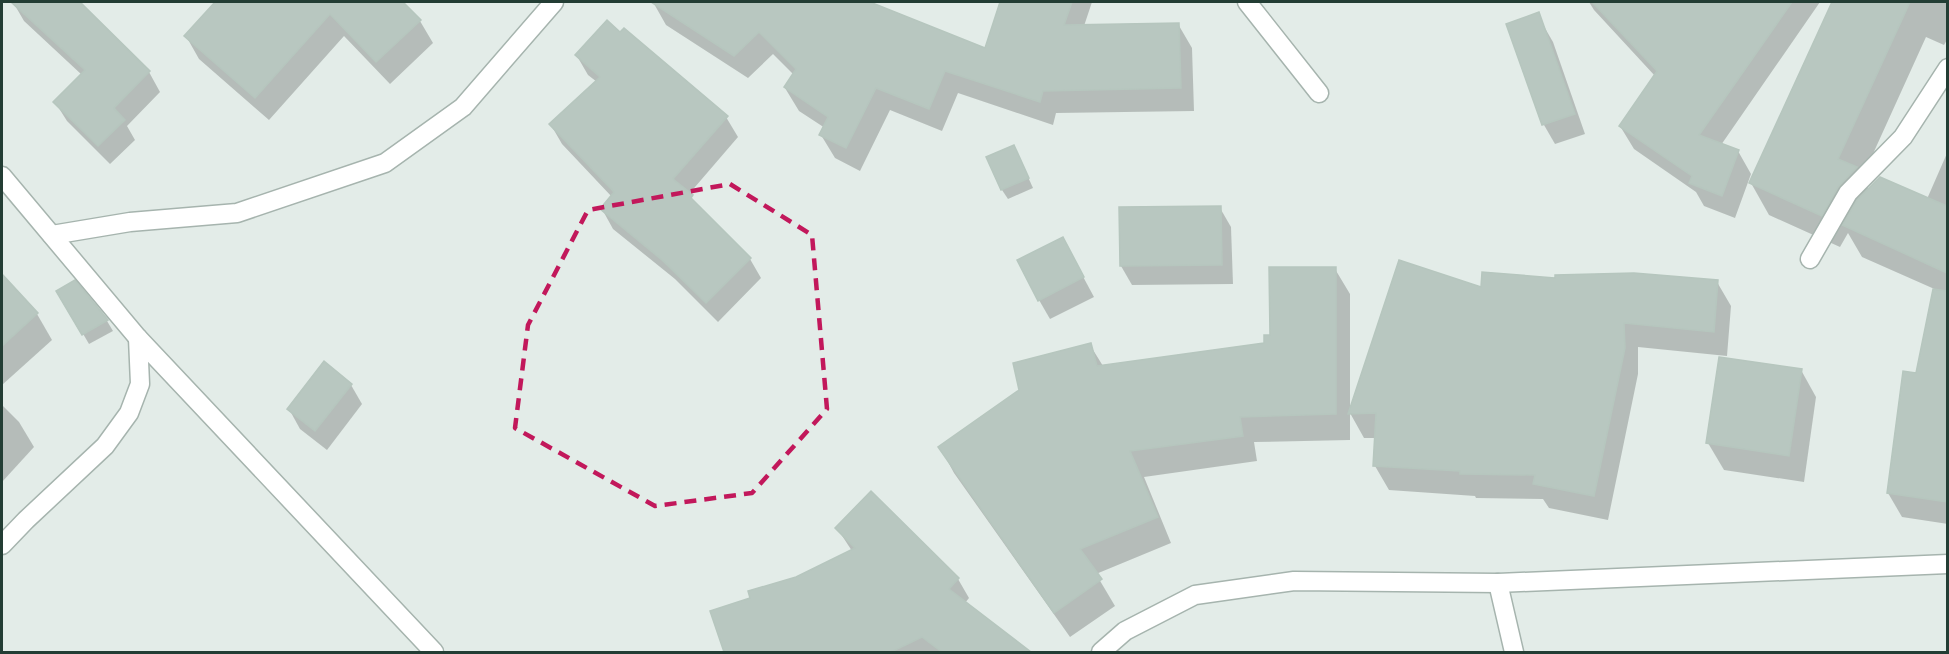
<svg xmlns="http://www.w3.org/2000/svg" width="1949" height="654" viewBox="0 0 1949 654" font-family="Arial,sans-serif">
  <rect width="100%" height="100%" fill="#e3ece8"/>
  <g fill="#0003">
    <path d="M 13,2 L 77,2 L 149,72 L 160,92 L 127,126 L 135,140 L 110,164 L 67,121 L 55,102 L 82,75 L 24,21 Z"/>
    <path d="M 217,2 L 401,2 L 420,21 L 433,43 L 390,84 L 344,36 L 269,120 L 199,59 L 186,36 Z"/>
    <path d="M 653,2 L 832,2 L 841,9 L 844,2 L 866,2 L 986,50 L 1001,4 L 996,2 L 1092,2 L 1084,26 L 1178,24 L 1192,48 L 1194,111 L 1056,113 L 1053,125 L 958,93 L 942,131 L 890,110 L 860,171 L 835,158 L 821,135 L 825,128 L 799,111 L 785,88 L 794,75 L 773,54 L 748,78 L 666,25 Z"/>
    <path d="M 1589,2 L 1820,2 L 1721,145 L 1738,151 L 1751,174 L 1735,218 L 1704,206 L 1696,192 L 1634,149 L 1620,126 L 1655,76 L 1594,10 Z"/>
    <path d="M 1834,2 L 1948,2 L 1948,38 L 1944,45 L 1926,37 L 1862,178 L 1869,190 L 1927,199 L 1948,151 L 1948,295 L 1862,257 L 1848,233 L 1840,247 L 1769,215 L 1751,183 Z"/>
    <path d="M 1542,23 L 1553,42 L 1585,134 L 1555,144 L 1544,125 L 1516,46 Z"/>
    <path d="M 577,56 L 726,117 L 738,137 L 689,194 L 698,207 L 750,259 L 761,278 L 718,322 L 675,279 L 613,229 L 602,209 L 612,197 L 562,144 L 551,125 L 597,82 L 588,75 Z"/>
    <path d="M 1019,157 L 1033,188 L 1008,199 L 1002,190 Z"/>
    <path d="M 1220,208 L 1231,227 L 1233,284 L 1132,285 L 1121,266 Z"/>
    <path d="M 1073,258 L 1094,297 L 1050,319 L 1039,300 Z"/>
    <path d="M 1335,269 L 1350,294 L 1350,413 L 1482,289 L 1557,280 L 1717,282 L 1731,306 L 1727,356 L 1638,347 L 1638,374 L 1608,520 L 1549,508 L 1543,499 L 1476,498 L 1475,496 L 1389,490 L 1375,466 L 1376,438 L 1364,438 L 1350,413 L 1350,440 L 1254,442 L 1257,461 L 1144,477 L 1171,543 L 1096,574 L 1115,606 L 1070,637 L 954,473 L 940,447 L 1090,345 L 1103,366 L 1266,344 Z"/>
    <path d="M 2,276 L 37,314 L 52,340 L 2,385 Z"/>
    <path d="M 74,282 L 107,321 L 113,331 L 89,344 L 58,291 Z"/>
    <path d="M 1925,339 L 1948,344 L 1948,524 L 1902,517 L 1888,493 Z"/>
    <path d="M 1801,370 L 1816,397 L 1804,482 L 1724,470 L 1708,443 Z"/>
    <path d="M 351,385 L 362,404 L 327,450 L 300,429 L 289,409 Z"/>
    <path d="M 2,405 L 19,422 L 34,447 L 2,482 Z"/>
    <path d="M 871,493 L 958,579 L 969,598 L 965,603 L 1015,642 L 1021,652 L 726,652 L 712,612 L 752,599 L 852,551 L 837,528 Z"/>
  </g>
  <g fill="#b8c7c0" stroke="#b6c6be" stroke-width="1.5">
    <path d="M 11,2 L 80,2 L 150,71 L 114,108 L 125,120 L 98,146 L 53,102 L 85,70 Z"/>
    <path d="M 215,2 L 403,2 L 421,20 L 376,62 L 330,14 L 255,98 L 184,36 Z"/>
    <path d="M 651,2 L 870,2 L 985,48 L 1000,2 L 1072,2 L 1064,25 L 1179,23 L 1181,88 L 1043,91 L 1040,102 L 945,71 L 929,109 L 876,88 L 846,148 L 819,135 L 828,117 L 784,87 L 796,69 L 759,32 L 734,56 Z"/>
    <path d="M 1592,2 L 1792,2 L 1699,135 L 1739,150 L 1722,196 L 1689,183 L 1692,176 L 1619,126 L 1657,71 Z"/>
    <path d="M 1832,2 L 1910,2 L 1838,159 L 1857,167 L 1838,187 L 1822,216 L 1749,183 Z"/>
    <path d="M 1539,12 L 1575,114 L 1542,125 L 1506,24 Z"/>
    <path d="M 607,20 L 620,32 L 624,28 L 728,116 L 673,179 L 693,195 L 691,198 L 751,258 L 706,303 L 662,260 L 600,209 L 614,192 L 549,124 L 600,77 L 575,55 Z"/>
    <path d="M 1014,145 L 1029,178 L 1001,190 L 986,157 Z"/>
    <path d="M 1880,177 L 1947,206 L 1947,273 L 1842,225 L 1857,200 Z"/>
    <path d="M 1221,206 L 1222,265 L 1120,266 L 1119,207 Z"/>
    <path d="M 1063,237 L 1084,277 L 1038,301 L 1017,260 Z"/>
    <path d="M 1399,260 L 1481,287 L 1482,272 L 1555,278 L 1555,275 L 1634,273 L 1718,280 L 1714,332 L 1624,323 L 1625,348 L 1594,496 L 1533,484 L 1535,475 L 1460,474 L 1460,471 L 1373,466 L 1376,413 L 1348,414 Z"/>
    <path d="M 1269,267 L 1336,267 L 1336,414 L 1240,417 L 1243,436 L 1130,451 L 1158,517 L 1080,549 L 1102,579 L 1054,613 L 938,447 L 1019,390 L 1013,363 L 1091,343 L 1097,366 L 1264,343 L 1264,335 L 1270,335 Z"/>
    <path d="M 2,274 L 38,313 L 2,346 Z"/>
    <path d="M 75,280 L 108,320 L 82,335 L 56,291 Z"/>
    <path d="M 1933,289 L 1947,291 L 1947,502 L 1887,493 L 1903,371 L 1916,373 Z"/>
    <path d="M 1719,357 L 1802,369 L 1789,456 L 1706,443 Z"/>
    <path d="M 324,361 L 352,384 L 315,431 L 287,409 Z"/>
    <path d="M 871,491 L 959,578 L 949,589 L 1031,652 L 942,652 L 922,637 L 891,652 L 724,652 L 710,611 L 750,598 L 748,591 L 796,577 L 855,548 L 835,528 Z"/>
  </g>
  <g fill="none" stroke-linecap="round" stroke-linejoin="round">
    <g stroke="#a6b4ae" stroke-width="21">
      <g id="minor">
        <path d="M 1247,2 L 1319,93"/>
        <path d="M 2,176 L 138,338 L 434,652"/>
        <path d="M 52,235 L 130,222 L 237,213 L 385,163 L 463,107 L 554,2"/>
        <path d="M 1810,259 L 1848,193 L 1903,137 L 1948,68"/>
        <path d="M 2,545 L 26,520 L 105,446 L 129,413 L 140,384 L 138,338"/>
        <path d="M 1498,583 L 1514,652"/>
        <path d="M 1101,652 L 1125,631 L 1195,595 L 1294,581 L 1498,583 L 1948,564"/>
      </g>
    </g>
    <use href="#minor" stroke="#fff" stroke-width="18"/>
  </g>
  <path fill="none" stroke="#c2185b" stroke-width="4.5" stroke-dasharray="12 8" stroke-linejoin="round" d="M 730,184 L 812,235 L 827,409 L 752,493 L 655,506 L 515,428 L 528,325 L 588,210 Z"/>
  <rect width="1949" height="654" fill="none" stroke="#233d34" stroke-width="6"/>
</svg>
